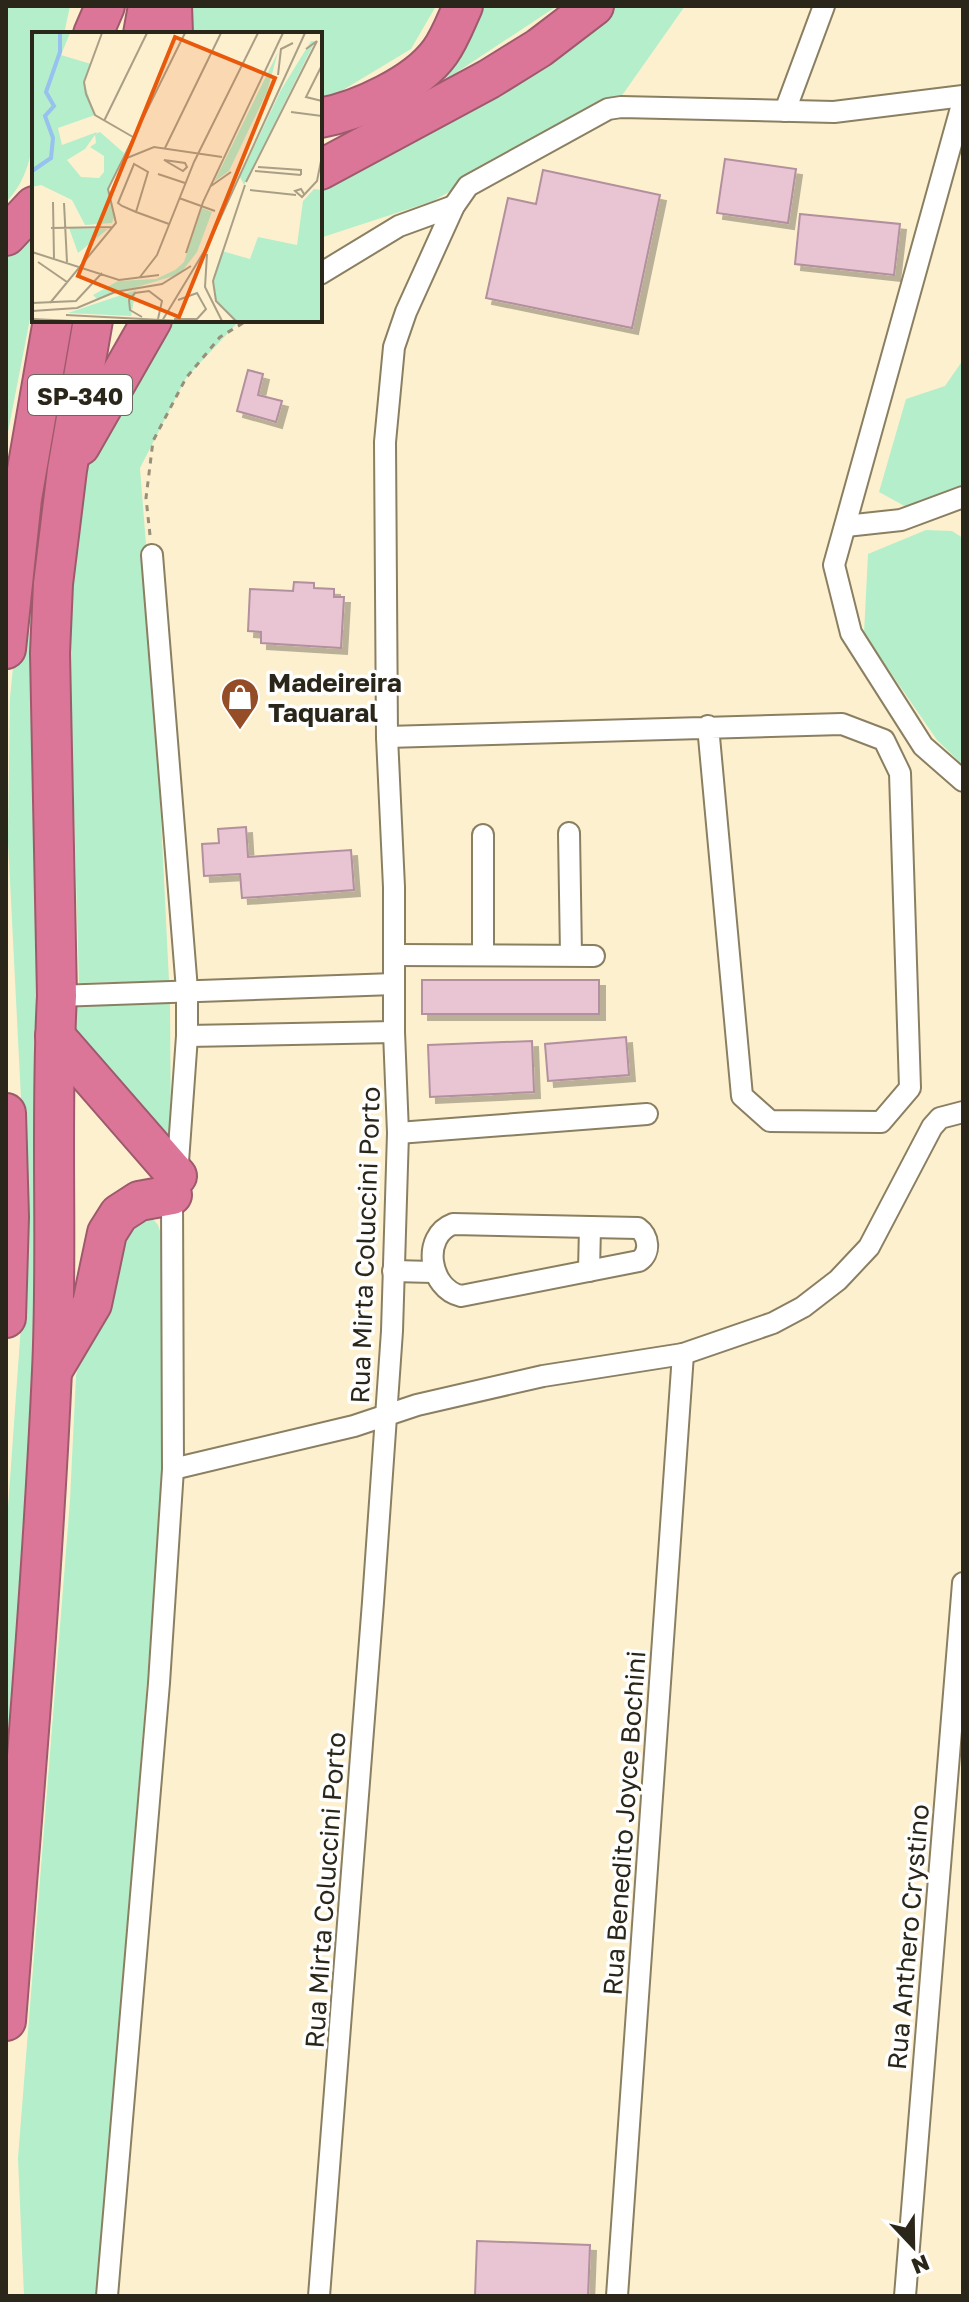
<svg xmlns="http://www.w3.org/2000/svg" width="969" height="2302" viewBox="0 0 969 2302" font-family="'Golos Text',sans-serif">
  <defs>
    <filter id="shadow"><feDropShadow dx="6" dy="6" stdDeviation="0" flood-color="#0004"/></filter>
  </defs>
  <rect width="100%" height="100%" fill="#fdf0cf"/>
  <g fill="#b4eecb">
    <path d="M 6,6 L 70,6 L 64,34 L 34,34 C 34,86 46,164 6,202 Z"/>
    <path d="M 188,6 L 436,6 L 411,49 L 333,96 L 320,96 L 320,34 L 192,34 Z"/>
    <path d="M 479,6 L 557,6 L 442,82 Z"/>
    <path d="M 613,6 L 685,6 L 623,94 L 433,201 L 320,238 L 320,182 L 605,14 Z"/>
    <path d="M 34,230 L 34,298 L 6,442 L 6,253 Z"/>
    <path d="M 62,320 L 79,320 L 39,870 L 40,1322 L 6,1834 L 6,1536 L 21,1325 L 23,1138 L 8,841 L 10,698 L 23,565 Z"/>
    <path d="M 165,320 L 240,320 L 186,378 L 140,468 L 150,596 L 169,981 L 79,983 L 68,598 L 85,460 Z"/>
    <path d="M 963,360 L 963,485 L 910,509 L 879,492 L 906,399 L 945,386 Z"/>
    <path d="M 926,530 L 952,531 L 963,538 L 963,765 L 937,740 L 864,634 L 868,554 Z"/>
    <path d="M 170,1000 L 171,1146 L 70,1039 L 65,1002 Z"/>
    <path d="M 152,1218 L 158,1225 L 162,1237 L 161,1393 L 163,1480 L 98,2296 L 24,2296 L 18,2158 L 70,1500 L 76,1376 L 83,1344 L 122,1240 L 134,1220 Z"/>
  </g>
  <g fill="#e9c5d4" stroke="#b2909e" stroke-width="2" filter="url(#shadow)">
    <path d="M 725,159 L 796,169 L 788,223 L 717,213 Z"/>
    <path d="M 543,170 L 660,195 L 632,328 L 486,298 L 508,198 L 536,204 Z"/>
    <path d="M 800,214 L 900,224 L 894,275 L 795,264 Z"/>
    <path d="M 248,370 L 263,374 L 258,395 L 282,401 L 276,422 L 237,411 Z"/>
    <path d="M 294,582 L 314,583 L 314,588 L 334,589 L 334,597 L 344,597 L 341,648 L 261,643 L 261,632 L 248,631 L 250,589 L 293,591 Z"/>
    <path d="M 246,827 L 248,857 L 351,850 L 354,890 L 242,898 L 240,874 L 204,876 L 202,844 L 219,843 L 218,829 Z"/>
    <rect x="422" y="980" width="177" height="34"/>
    <path d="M 626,1037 L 629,1075 L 548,1081 L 545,1044 Z"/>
    <path d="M 532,1041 L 534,1092 L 430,1097 L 428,1045 Z"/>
    <path d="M 477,2241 L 590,2245 L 588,2296 L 475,2296 Z"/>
  </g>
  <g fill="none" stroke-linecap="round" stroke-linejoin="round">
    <g stroke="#8b7f62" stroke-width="24">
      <g id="street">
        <path d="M 963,101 L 834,565 L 851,633 L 923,746 L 963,781"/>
        <path d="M 785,111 L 824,6"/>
        <path d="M 320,274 L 399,226 L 454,206"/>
        <path d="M 846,526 L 901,520 L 963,497"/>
        <path d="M 387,737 L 842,724 L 884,740 L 900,773 L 910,1088 L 881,1122 L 770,1121 L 742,1096 L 708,726"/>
        <path d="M 569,833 L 571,955"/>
        <path d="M 483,835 L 483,954"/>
        <path d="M 394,955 L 594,956"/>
        <path d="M 57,996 L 394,984"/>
        <path d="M 187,1036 L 394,1032"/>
        <path d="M 398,1133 L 647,1114"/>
        <path d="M 453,1224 L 638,1228 C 649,1236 651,1253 639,1261 L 461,1296 C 429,1289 421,1236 453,1224 Z"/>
        <path d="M 393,1271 L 433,1272"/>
        <path d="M 589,1271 L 590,1227"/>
        <path d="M 173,1469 L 354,1426 L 417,1405 L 543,1376 L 683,1354 L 773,1323 L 803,1307 L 838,1280 L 869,1247 L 932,1127 L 940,1118 L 963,1112"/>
        <path d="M 107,2296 L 159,1683 L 173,1469 L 172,1195 L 177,1176 L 187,1036 L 187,990 L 152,555"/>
        <path d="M 319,2296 L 373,1602 L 392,1331 L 398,1133 L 394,1032 L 394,887 L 387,737 L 385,442 L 394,347 L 406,312 L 454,206 L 468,186 L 608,109 L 621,107 L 834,112 L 963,96"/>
        <path d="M 617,2296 L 683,1354"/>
        <path d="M 905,2296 L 963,1583"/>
      </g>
    </g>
    <g stroke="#9e5a6c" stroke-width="42">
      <g id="highway">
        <path d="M 172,6 L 173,34"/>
        <path d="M 93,34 L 105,6"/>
        <path d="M 143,34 L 148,6"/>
        <path d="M 320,118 C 359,111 417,84 440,52 C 450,38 456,21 463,6"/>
        <path d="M 320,170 L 489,79 L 539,48 L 594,6"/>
        <path d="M 6,236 L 34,206"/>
        <path d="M 80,446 L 152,320"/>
        <path d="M 6,649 L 22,499 L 53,320"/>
        <path d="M 55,1036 L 177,1176"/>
        <path d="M 6,1113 L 9,1217 L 6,1318"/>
        <path d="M 54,1368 L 92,1304 L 107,1233 L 119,1214 L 139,1201 L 172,1195"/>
        <path d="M 6,2021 C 23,1805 42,1588 52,1371 C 58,1246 50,1121 57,996 L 50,653 L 53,584 L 67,470 L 93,320"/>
      </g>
    </g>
    <path stroke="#988f78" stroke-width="3" stroke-dasharray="6 6" stroke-linecap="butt" d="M 150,535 L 146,498 L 153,441 L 186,378 L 220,337 L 248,320"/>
    <use href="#street" stroke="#fff" stroke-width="20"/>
    <use href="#highway" stroke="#dc7698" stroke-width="38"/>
  </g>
  <defs>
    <g id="shop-pin" transform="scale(2)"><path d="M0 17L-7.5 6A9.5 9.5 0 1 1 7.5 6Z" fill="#944d27" stroke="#fff"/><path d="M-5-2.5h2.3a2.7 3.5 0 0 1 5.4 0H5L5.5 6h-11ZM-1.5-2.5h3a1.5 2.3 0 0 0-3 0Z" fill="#fff"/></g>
  </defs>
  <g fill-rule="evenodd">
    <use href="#shop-pin" x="240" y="697"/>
  </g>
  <g text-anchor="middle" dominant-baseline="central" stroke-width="7" stroke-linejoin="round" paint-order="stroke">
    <rect fill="#fff" stroke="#6a675e" stroke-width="2" x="28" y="375" width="104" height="40" rx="6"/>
    <g font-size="24" font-weight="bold" fill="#2a2619">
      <text x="80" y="395">SP-340</text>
    </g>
    <g font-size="26" font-weight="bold" fill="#2a2619" stroke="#fff" text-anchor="start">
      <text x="268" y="682">Madeireira<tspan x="268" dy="30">Taquaral</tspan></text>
    </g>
    <g font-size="26" fill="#2a2619" stroke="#fff">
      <text transform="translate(365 1245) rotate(-88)">Rua Mirta Coluccini Porto</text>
      <text transform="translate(624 1823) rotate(-86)">Rua Benedito Joyce Bochini</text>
      <text transform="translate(325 1890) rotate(-86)">Rua Mirta Coluccini Porto</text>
      <text transform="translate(908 1937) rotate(-85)">Rua Anthero Crystino</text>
    </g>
  </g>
  <g transform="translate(32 32)">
    <rect width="290" height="290" fill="#fdf0cf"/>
    <path d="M 0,1 L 38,1 L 29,23 L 59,32 L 52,50 L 63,83 L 26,96 L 30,113 L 65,100 L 53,117 L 35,128 L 49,145 L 67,146 L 72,140 L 72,124 L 58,115 L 64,111 L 63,102 L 68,100 L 92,121 L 76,158 L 83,183 L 80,191 L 53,193 L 40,168 L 9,153 L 0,155 ZM 279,9 L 283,9 L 212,153 L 208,145 L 249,58 ZM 246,20 L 235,60 L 197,139 L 182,150 ZM 282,157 L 290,158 L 290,289 L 202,289 L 184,269 L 181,246 L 190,219 L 218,227 L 226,205 L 265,213 L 271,169 ZM 170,176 L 180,180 L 165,220 L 148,242 L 65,267 L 61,263 L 86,249 L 124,247 L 143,238 L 152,230 ZM 37,196 L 76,197 L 46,221 ZM 104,258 L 99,284 L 36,281 Z" fill="#b4eecb"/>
    <path fill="none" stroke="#97c1ee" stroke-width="4" d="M 0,139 L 19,126 L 21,106 L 13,84 L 22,74 L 14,60 L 28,20 L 28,1"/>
    <path fill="none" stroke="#a99f86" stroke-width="2" d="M 70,1 L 52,50 L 54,62 L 63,83 L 101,105M 290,33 L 274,65 L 290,69M 246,43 L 249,17 L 261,11M 259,80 L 290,84M 72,89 L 115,1M 133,116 L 189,1M 90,128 L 122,115 L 190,125M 132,128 L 153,131 L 155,135 L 151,139 ZM 226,135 L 269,138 L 269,143M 223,139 L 269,143M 126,142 L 153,151M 214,150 L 285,9 L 274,17M 179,154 L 199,140M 218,158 L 264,163M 272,162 L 269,157 L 263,159 L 270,165 L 285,149 L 290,124M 147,166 L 183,179M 21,170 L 22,226M 32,171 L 35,230M 104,180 L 116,140 L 102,132 L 86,171 L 90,174 L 104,180 L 137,192M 19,196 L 81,195M 0,220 L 87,248 L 127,243M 154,221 L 171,170 L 251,1M 175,222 L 173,255 L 190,289M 6,230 L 35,250M 108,245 L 125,223 L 162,130 L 226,1M 0,271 L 44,269 L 70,241M 18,271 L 84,191 L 76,157 L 153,1M 0,279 L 45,276 L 83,260 L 130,252 L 159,234M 34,283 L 149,289M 110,285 L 98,278 L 97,268 L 103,261 L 117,259 L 130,269 L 126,287M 0,287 L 41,289M 142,287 L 165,287 L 174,277 L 165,261 L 146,268M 130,289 L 176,213 L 273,1M 204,289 L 184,269 L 181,249 L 213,153"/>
    <path fill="#e8590c" fill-opacity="0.15" stroke="#e8590c" stroke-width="4" d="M 143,5 L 243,46 L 147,285 L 46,244 Z"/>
    <rect width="290" height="290" fill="none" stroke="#2a2619" stroke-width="4"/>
  </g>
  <rect width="969" height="2302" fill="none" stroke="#2a2619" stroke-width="16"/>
  <g transform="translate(913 2246) rotate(158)" stroke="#ffffff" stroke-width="6" paint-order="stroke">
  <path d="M0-6L14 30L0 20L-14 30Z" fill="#2a2619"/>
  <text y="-12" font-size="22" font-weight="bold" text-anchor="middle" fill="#2a2619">N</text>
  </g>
</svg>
